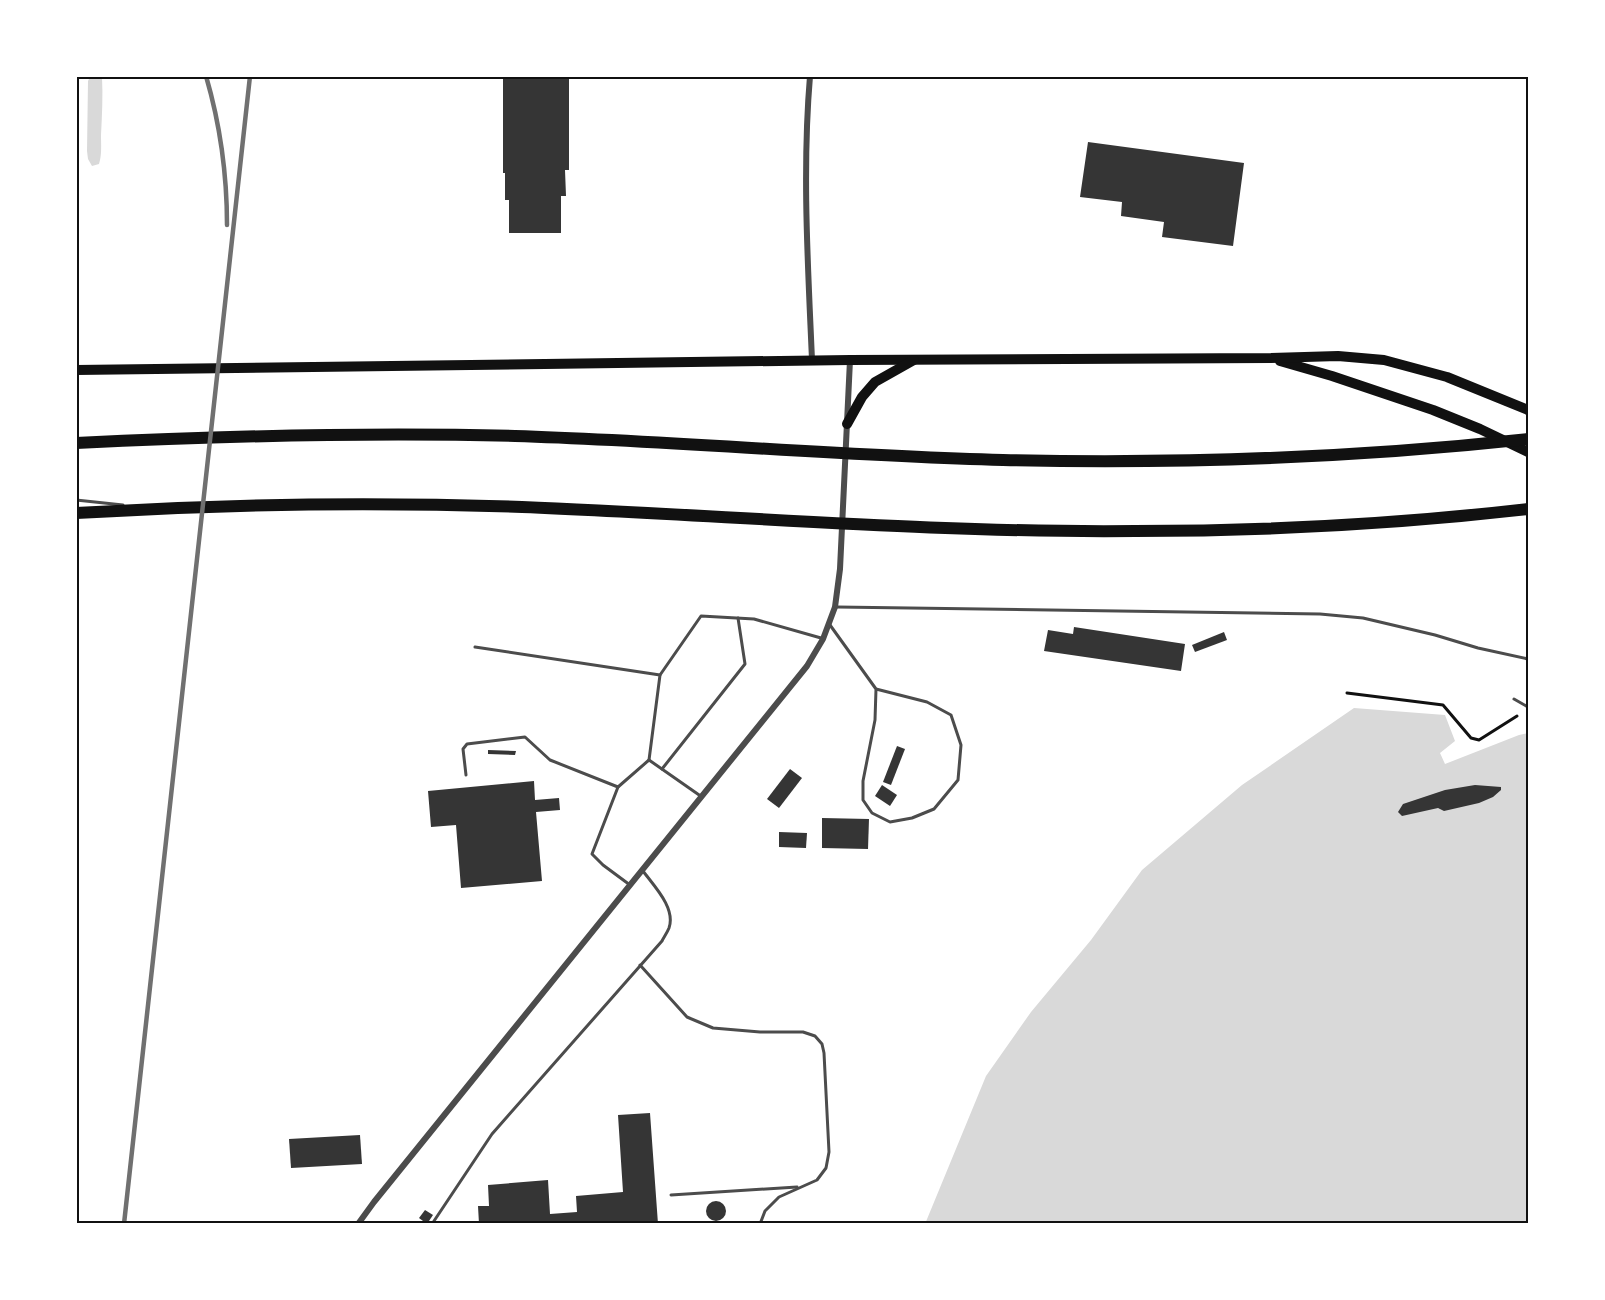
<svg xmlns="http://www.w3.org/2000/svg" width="1605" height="1300" viewBox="0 0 1605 1300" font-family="'Asap Condensed',sans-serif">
  <rect width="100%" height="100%" fill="#fff"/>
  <g fill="#d9d9d9">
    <path d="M 90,77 L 102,77 C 103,96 102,115 101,135 C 101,145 102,155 99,164 L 92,166 L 88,159 L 87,151 L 88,81 Z"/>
    <path d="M 1354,708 L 1445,715 L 1455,741 L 1440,753 L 1445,764 L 1519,735 L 1528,733 L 1528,1223 L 925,1224 L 986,1076 L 1031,1012 L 1091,940 L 1142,870 L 1242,785 Z"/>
  </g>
  <g fill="#353535">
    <path d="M 503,76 L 569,76 L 569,170 L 565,170 L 566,196 L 561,196 L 561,233 L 509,233 L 509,200 L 505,200 L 505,173 L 503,173 Z"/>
    <path d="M 1088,142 L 1244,163 L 1233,246 L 1162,237 L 1164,222 L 1121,216 L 1122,202 L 1080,197 Z"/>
    <path d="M 1074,627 L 1185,644 L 1181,671 L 1044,651 L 1048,630 L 1073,634 Z"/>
    <path d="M 1224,632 L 1227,640 L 1195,652 L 1192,645 Z"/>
    <path d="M 897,746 L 905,749 L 891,785 L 883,782 Z"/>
    <path d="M 488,750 L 516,751 L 515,755 L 488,754 Z"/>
    <path d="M 790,769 L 802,778 L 779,808 L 767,799 Z"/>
    <path d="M 534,781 L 535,800 L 559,798 L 560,810 L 536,812 L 542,881 L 461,888 L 456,825 L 431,827 L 428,791 Z"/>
    <path d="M 882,785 L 897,795 L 890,806 L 875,796 Z"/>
    <path d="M 1475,785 L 1501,787 L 1501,790 L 1493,797 L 1479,803 L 1444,811 L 1438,808 L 1402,816 L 1398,812 L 1403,804 L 1445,790 Z"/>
    <path d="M 822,818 L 869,819 L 868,849 L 822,848 Z"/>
    <path d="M 779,832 L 807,833 L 806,848 L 779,847 Z"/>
    <path d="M 650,1113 L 658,1224 L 479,1224 L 478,1206 L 489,1206 L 488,1185 L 548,1180 L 550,1214 L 577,1212 L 576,1196 L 623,1192 L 618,1115 Z"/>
    <path d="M 360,1135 L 362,1164 L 291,1168 L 289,1139 Z"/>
    <circle cx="716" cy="1211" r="10"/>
    <path d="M 425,1210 L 433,1215 L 427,1224 L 419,1218 Z"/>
  </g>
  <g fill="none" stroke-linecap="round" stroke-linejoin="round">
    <path stroke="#111" stroke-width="3" d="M 1347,693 L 1443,705 L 1471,738 L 1479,740 L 1517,716"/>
    <g stroke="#4c4c4c" stroke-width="3">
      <path d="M 76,500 L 123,505"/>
      <path d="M 837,607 L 1320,614 L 1363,618 L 1435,635 L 1478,648 L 1528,659"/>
      <path d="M 830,625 L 876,689 L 875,720 L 863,781 L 863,800 L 872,813 L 890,822 L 912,818 L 934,809 L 958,780 L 961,745 L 951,715 L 927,702 L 876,689"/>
      <path d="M 475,647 L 660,675"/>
      <path d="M 1514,699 L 1528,707"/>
      <path d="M 649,760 L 660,675 L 701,616 L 754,619 L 821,638"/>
      <path d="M 662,769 L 745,664 L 738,618"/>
      <path d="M 466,775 L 463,749 L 467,744 L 525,737 L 550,760 L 618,787 L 592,854 L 603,865 L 630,885"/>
      <path d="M 618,787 L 649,760 L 702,797"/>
      <path d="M 640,965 L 687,1017 L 713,1028 L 760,1032 L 803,1032 L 815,1036 L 822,1044 L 824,1053 L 829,1152 L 826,1168 L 817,1180 L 779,1197 L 765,1211 L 760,1224"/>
      <path d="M 671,1195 L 797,1187"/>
      <path d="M 432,1224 L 492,1134 L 662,941 C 664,937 667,933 669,928 C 676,908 654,886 643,871"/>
    </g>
    <g stroke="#4c4c4c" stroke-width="6">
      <path d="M 810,76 C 802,171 808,266 812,360"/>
      <path d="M 358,1224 L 374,1202 L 807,666 L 823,639 L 835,607 L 840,569 L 850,360"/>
    </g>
    <g stroke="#111" stroke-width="10">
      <path d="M 1280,361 L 1332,376 L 1433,410 L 1480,429 L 1528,452"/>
      <path d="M 76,370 L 850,360 L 1271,358 L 1338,356 L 1384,360 L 1447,377 L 1528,410"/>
      <path d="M 847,424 L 862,397 L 875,382 L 914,360"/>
    </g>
    <g stroke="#111" stroke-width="12">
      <path d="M 76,443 C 222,436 369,432 515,436 C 678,441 840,456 1003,460 C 1179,464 1354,458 1528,439"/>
      <path d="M 76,513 C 225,504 374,502 522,507 C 726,515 930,533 1135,531 C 1266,531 1398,524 1528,509"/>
    </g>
    <g stroke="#707070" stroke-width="4.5">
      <path d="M 206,76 C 220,124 227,175 227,225"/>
      <path d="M 124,1224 L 250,76"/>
    </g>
  </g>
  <rect width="1605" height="1300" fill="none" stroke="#ffffff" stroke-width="156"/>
  <rect x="78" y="78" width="1449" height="1144" fill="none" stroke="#111" stroke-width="2"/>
</svg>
